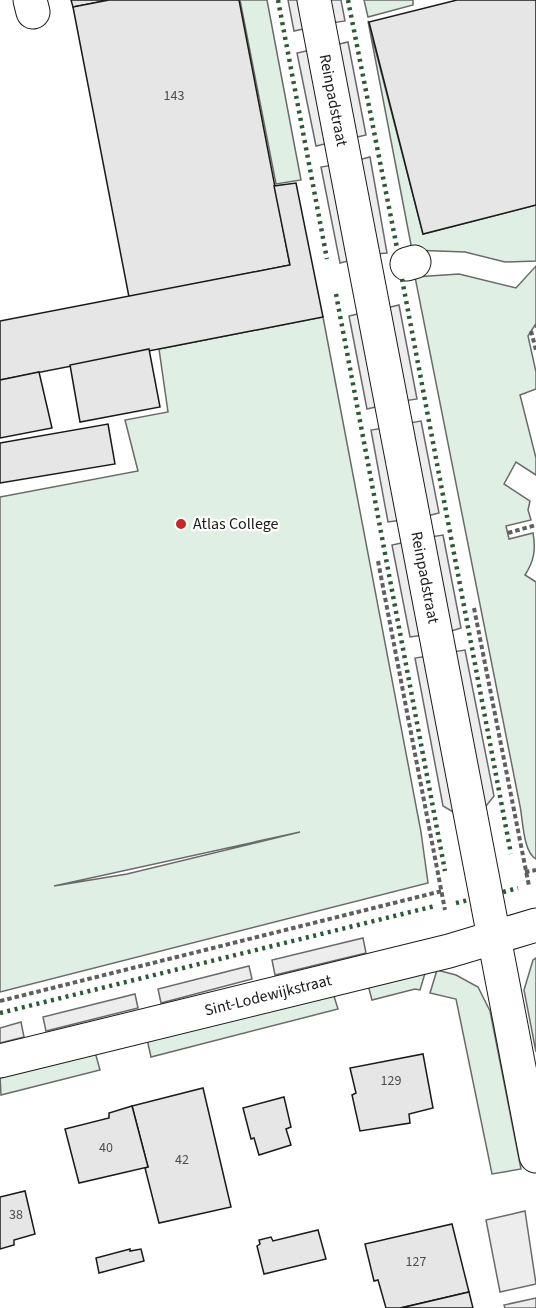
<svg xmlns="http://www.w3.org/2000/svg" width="536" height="1308" viewBox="0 0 536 1308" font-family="'Source Sans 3',sans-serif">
  <rect width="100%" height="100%" fill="#fff"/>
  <g fill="#e0efe3" stroke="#6a6a6a" stroke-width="1.5" fill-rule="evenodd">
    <path d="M 240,0 L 267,0 L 301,180 L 276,184 Z"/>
    <path d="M 364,0 L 413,0 L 413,5 L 368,17 Z"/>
    <path d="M 368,21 L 423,234 L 536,205 L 536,261 L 505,262 L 465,252 L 412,250 Z"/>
    <path d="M 536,266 L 536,328 L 535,325 L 528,336 L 536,372 L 536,389 L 520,395 L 536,458 L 536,475 L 516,462 L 504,484 L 530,501 L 528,510 L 531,520 L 506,526 L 509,539 L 533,533 C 536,550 534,561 525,575 L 536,582 L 536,859 C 523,852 523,820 520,806 L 415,277 L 459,274 L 516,288 Z"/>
    <path d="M 323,317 L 421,832 L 428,883 L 0,992 L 0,497 L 138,471 L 125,420 L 168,412 L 159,349 ZM 300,832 L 127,874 L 54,886 Z"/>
    <path d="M 536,958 L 536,1052 L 524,990 L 533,960 Z"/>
    <path d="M 426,970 L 420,990 L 415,989 L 372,1000 L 368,985 Z"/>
    <path d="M 437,970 L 456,975 L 478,987 L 490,1011 L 521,1169 L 492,1174 L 456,999 L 430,993 Z"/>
    <path d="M 333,993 L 338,1009 L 151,1057 L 147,1039 Z"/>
    <path d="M 95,1052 L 100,1070 L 1,1095 L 0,1075 Z"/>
  </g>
  <g fill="#ededed" stroke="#6a6a6a" stroke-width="1.5">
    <path d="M 288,0 L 302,0 L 308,28 L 294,31 Z"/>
    <path d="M 328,0 L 341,0 L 345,21 L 332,23 Z"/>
    <path d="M 348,42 L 366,135 L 353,138 L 335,45 Z"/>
    <path d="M 311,50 L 329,143 L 316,146 L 297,53 Z"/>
    <path d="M 370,157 L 387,253 L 376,254 L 358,160 Z"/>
    <path d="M 333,165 L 352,260 L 340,263 L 321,167 Z"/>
    <path d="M 399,305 L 417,399 L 404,401 L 386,308 Z"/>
    <path d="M 362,313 L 380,406 L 367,409 L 349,316 Z"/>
    <path d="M 421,421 L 439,513 L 427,516 L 409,423 Z"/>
    <path d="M 384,428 L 402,520 L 388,522 L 371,430 Z"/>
    <path d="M 443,535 L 461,628 L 448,632 L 430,537 Z"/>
    <path d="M 406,542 L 424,635 L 410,637 L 392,545 Z"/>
    <path d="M 465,650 L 494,796 L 482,811 L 452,652 Z"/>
    <path d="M 428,656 L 460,816 L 443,806 L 415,658 Z"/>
    <path d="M 363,938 L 366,953 L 275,975 L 272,960 Z"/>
    <path d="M 249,966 L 252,979 L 161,1003 L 158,989 Z"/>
    <path d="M 135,994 L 138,1008 L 46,1031 L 43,1017 Z"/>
    <path d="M 21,1022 L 24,1037 L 0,1043 L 0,1028 Z"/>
    <path d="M 525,1211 L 536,1284 L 500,1292 L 486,1220 Z"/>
    <path d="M 536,1298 L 536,1308 L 505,1308 L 504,1305 Z"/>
  </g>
  <g fill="#e6e6e6" stroke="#1a1a1a" stroke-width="1.5">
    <path d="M 71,0 L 109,0 L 73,7 Z"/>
    <path d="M 109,0 L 239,0 L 290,265 L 129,297 L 73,7 Z"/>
    <path d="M 457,0 L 536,0 L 536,205 L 423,234 L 369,22 Z"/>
    <path d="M 296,183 L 323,317 L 0,380 L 0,321 L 290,265 L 274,186 Z"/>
    <path d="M 149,349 L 160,407 L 80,422 L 70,365 Z"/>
    <path d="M 39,372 L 52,428 L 0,438 L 0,380 Z"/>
    <path d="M 108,424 L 115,464 L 0,483 L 0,443 Z"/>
    <path d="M 423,1054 L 433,1108 L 409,1114 L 410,1123 L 360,1131 L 352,1095 L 356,1093 L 350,1068 Z"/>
    <path d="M 203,1088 L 231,1207 L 159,1223 L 145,1168 L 148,1167 L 132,1106 Z"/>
    <path d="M 284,1097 L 291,1127 L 286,1129 L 291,1145 L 259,1155 L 254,1138 L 251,1139 L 243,1108 Z"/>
    <path d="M 132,1106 L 148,1167 L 79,1183 L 65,1129 L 109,1118 L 109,1113 Z"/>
    <path d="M 25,1191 L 35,1234 L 14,1240 L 14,1245 L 0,1249 L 0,1197 Z"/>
    <path d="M 452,1224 L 469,1292 L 400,1308 L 386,1308 L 378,1280 L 374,1281 L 365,1244 Z"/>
    <path d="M 318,1230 L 326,1259 L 264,1274 L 257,1246 L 260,1244 L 259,1240 L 271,1237 L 273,1241 Z"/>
    <path d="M 130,1249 L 130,1251 L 141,1249 L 144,1261 L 99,1273 L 96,1258 Z"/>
    <path d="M 469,1292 L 473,1308 L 401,1308 Z"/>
  </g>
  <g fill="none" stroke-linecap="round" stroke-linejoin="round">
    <g stroke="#1a1a1a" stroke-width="35">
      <g id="minor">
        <path d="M 30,0 L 33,12"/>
        <path id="s1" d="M 314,0 L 536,1156"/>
        <path d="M 407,264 L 414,262"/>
        <path id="s2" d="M 0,1061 L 449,951 L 536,925"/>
      </g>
    </g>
    <g stroke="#5f5f5f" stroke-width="4" stroke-dasharray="4.5 3" stroke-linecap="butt">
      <path d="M 531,331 L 536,350"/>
      <path d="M 508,533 L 536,525"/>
      <path d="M 378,561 L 445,910"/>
      <path d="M 474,608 L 529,886"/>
      <path d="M 525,872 L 536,870"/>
      <path d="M 0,1001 L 442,891"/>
    </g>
    <use href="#minor" stroke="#fff" stroke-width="33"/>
    <g stroke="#2b5a34" stroke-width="4.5" stroke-dasharray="3 4.5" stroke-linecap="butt">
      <path d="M 278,0 L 327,259"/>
      <path d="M 348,0 L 397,248"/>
      <path d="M 402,279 L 511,854"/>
      <path d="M 336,294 L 445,871"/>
      <path d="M 503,892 L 518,888"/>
      <path d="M 456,903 L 469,900"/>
      <path d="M 0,1013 L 435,906"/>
    </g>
  </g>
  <circle fill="#c62828" stroke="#fff" stroke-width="2" cx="181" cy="524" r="6"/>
  <g text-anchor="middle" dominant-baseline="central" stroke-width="4.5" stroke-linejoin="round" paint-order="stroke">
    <g font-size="14" fill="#4d4d4d">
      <text x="174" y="96">143</text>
      <text x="391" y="1081">129</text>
      <text x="106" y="1148">40</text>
      <text x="182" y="1160">42</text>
      <text x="16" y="1215">38</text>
      <text x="416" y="1262">127</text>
    </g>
    <g font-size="16" fill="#1a1a1a" stroke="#fff">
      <text stroke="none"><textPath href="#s1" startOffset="102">Reinpadstraat</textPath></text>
      <text stroke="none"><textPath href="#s1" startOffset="588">Reinpadstraat</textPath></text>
      <text stroke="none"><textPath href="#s2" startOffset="276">Sint-Lodewijkstraat</textPath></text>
    </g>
    <g font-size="16" fill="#1a1a1a" stroke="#fff" text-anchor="start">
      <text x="193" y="524">Atlas College</text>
    </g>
  </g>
</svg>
